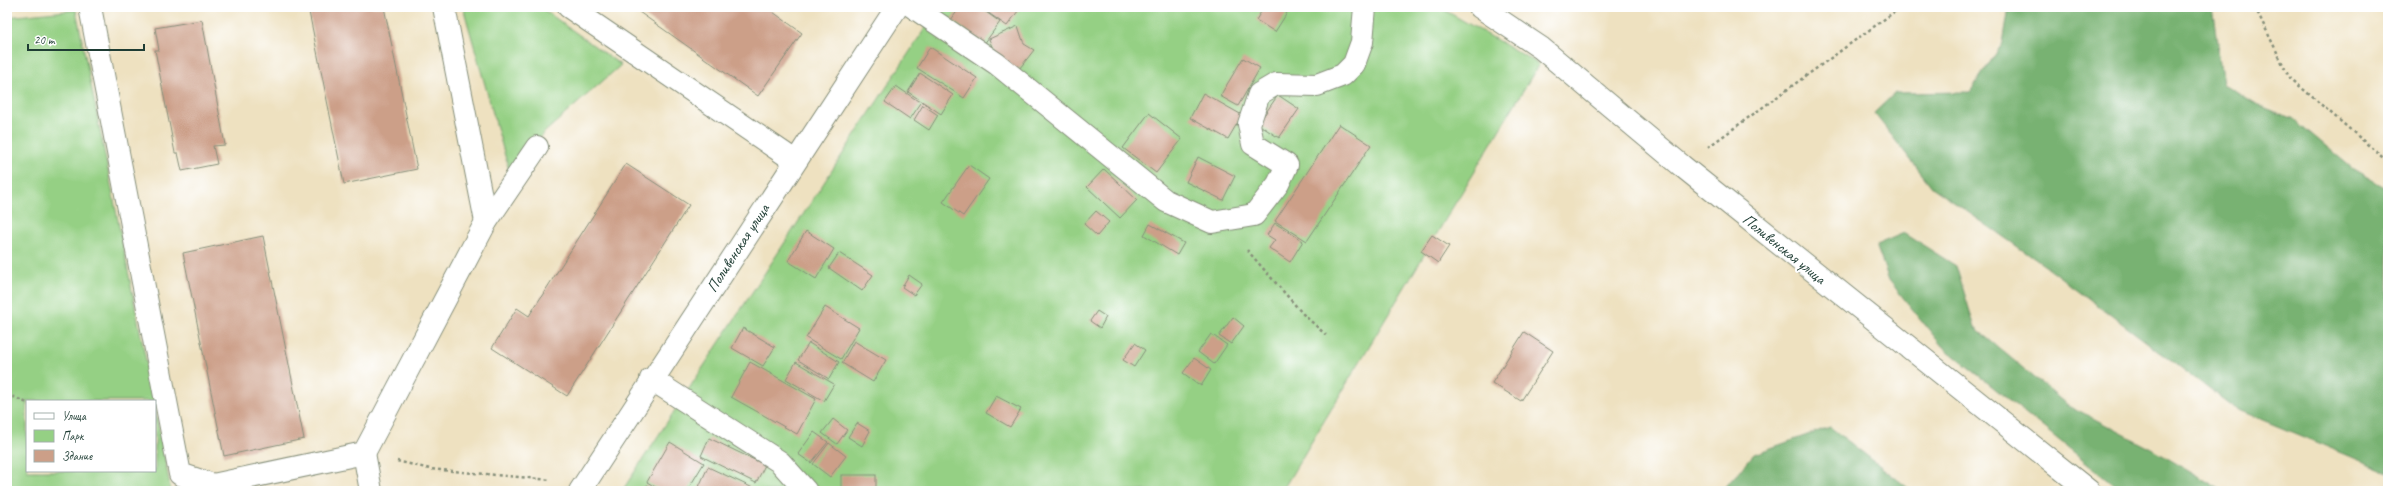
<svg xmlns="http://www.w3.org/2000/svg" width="2395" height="498" viewBox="0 0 2395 498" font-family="Caveat,sans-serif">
  <rect width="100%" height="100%" fill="#fff"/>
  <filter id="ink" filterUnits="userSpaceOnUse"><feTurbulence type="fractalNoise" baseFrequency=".025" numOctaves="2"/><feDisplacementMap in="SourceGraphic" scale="8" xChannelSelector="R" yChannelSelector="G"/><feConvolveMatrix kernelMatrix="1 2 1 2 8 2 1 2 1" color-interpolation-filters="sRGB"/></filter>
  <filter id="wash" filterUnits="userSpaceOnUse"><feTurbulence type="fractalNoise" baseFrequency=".012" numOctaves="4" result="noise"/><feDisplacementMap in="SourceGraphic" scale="16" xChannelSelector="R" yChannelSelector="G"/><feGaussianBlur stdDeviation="0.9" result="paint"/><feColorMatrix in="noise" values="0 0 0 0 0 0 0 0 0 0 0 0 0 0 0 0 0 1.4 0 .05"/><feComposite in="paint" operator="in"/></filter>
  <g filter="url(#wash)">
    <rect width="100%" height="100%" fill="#eee1c0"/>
    <g fill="#95d084" stroke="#5a865c">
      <path d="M 463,7 L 540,7 L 621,65 L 546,131 L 509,170 Z"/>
      <path d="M 939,7 L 1439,7 L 1539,64 L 1282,491 L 622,491 Z"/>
      <path d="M 76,10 L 154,401 L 27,401 L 27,471 L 155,471 L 155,408 L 171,491 L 10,491 L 7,465 L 7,17 Z"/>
    </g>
    <g fill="#78b272" stroke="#4c7853">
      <path d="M 2009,7 L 2212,7 L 2223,84 L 2258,106 L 2296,121 L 2353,169 L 2388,189 L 2388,472 L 2236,409 L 2048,268 L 1932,187 L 1874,113 L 1895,93 L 1970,92 L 2003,43 Z"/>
      <path d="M 1904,233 L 1956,266 L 1975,328 L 2066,404 L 2152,449 L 2223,491 L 2122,491 L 1942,346 L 1889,280 L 1876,245 Z"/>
      <path d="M 1830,427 L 1912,491 L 1722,491 L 1754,454 Z"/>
    </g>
    <g id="blocks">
      <g fill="#cc9f88">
        <path d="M 308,7 L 384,7 L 417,169 L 344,184 Z"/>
        <path d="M 632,7 L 766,7 L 802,33 L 758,96 Z"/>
        <path d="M 960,7 L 979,7 L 1000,22 L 984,44 L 951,20 Z"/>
        <path d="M 980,7 L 1021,7 L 1007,26 Z"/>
        <path d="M 1264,7 L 1277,7 L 1287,13 L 1275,32 L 1256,20 Z"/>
        <path d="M 202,20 L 225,145 L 213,146 L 217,164 L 182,171 L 178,153 L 175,153 L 155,50 L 159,50 L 155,28 Z"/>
        <path d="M 1018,26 L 1024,44 L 1034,50 L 1016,73 L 996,57 L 989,39 Z"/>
        <path d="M 930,47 L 977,78 L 964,98 L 917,68 Z"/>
        <path d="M 1243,58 L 1260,68 L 1238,106 L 1220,96 Z"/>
        <path d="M 920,73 L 953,95 L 941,114 L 908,92 Z"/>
        <path d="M 896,86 L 921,103 L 910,119 L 885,102 Z"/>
        <path d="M 1203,93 L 1242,115 L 1228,139 L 1190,118 Z"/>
        <path d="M 1278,95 L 1299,109 L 1279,138 L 1258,124 Z"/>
        <path d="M 923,105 L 938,115 L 929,130 L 914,120 Z"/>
        <path d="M 1149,113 L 1182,139 L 1156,173 L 1123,148 Z"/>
        <path d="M 1339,124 L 1371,145 L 1307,241 L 1275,221 Z"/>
        <path d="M 1198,157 L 1235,176 L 1223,200 L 1186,182 Z"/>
        <path d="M 626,164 L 689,205 L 567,396 L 492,348 L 517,308 L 529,316 Z"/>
        <path d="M 969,165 L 989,179 L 963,216 L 943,202 Z"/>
        <path d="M 1104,169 L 1137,200 L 1120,218 L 1087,187 Z"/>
        <path d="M 1096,211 L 1109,222 L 1097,236 L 1084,224 Z"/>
        <path d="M 1275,223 L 1303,241 L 1290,262 L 1269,248 L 1275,240 L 1267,235 Z"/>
        <path d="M 1150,224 L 1184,243 L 1177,255 L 1144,235 Z"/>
        <path d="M 806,231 L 834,249 L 816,279 L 788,261 Z"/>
        <path d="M 1432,235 L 1449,246 L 1438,263 L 1421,251 Z"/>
        <path d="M 263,236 L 304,439 L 224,456 L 183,253 Z"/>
        <path d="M 839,253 L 873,275 L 862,291 L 829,268 Z"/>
        <path d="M 909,275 L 922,284 L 914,295 L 902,287 Z"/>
        <path d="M 825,307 L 859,328 L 841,359 L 806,338 Z"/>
        <path d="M 1097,311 L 1106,317 L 1100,328 L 1090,321 Z"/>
        <path d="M 1233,317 L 1244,326 L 1231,344 L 1219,336 Z"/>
        <path d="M 743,328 L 775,347 L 763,366 L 732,348 Z"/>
        <path d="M 1524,332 L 1553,351 L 1521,401 L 1492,383 Z"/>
        <path d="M 1211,334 L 1227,345 L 1214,364 L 1198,352 Z"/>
        <path d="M 854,341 L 886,360 L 873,382 L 842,363 Z"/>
        <path d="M 809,343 L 839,362 L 829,379 L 798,360 Z"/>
        <path d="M 1135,343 L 1145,350 L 1134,367 L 1123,360 Z"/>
        <path d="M 1194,358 L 1211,370 L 1201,386 L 1183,373 Z"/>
        <path d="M 750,362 L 816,399 L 797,434 L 731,397 Z"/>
        <path d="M 796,362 L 834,384 L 824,401 L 786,379 Z"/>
        <path d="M 996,396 L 1021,409 L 1010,427 L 986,413 Z"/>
        <path d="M 833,419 L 847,430 L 837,444 L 822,433 Z"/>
        <path d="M 857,423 L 870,431 L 862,446 L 848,437 Z"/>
        <path d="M 814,432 L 828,442 L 811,463 L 798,454 Z"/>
        <path d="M 709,438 L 765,465 L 756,483 L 701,456 Z"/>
        <path d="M 670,442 L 704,463 L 687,491 L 662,491 L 647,482 Z"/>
        <path d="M 829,443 L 846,456 L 830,477 L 813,464 Z"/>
        <path d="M 708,467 L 753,488 L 752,491 L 697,491 Z"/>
        <rect x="841" y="475" width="35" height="16"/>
        <path d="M 647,485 L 657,491 L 643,491 Z"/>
      </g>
    </g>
  </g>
  <g filter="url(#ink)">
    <use href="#blocks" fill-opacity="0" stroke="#868f7a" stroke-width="1"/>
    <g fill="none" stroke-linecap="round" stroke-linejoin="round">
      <g stroke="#868f7a" stroke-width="24">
        <g id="minor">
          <path d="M 90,7 L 180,474 L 213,485 L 214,491"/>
          <path d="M 444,7 L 486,222"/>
          <path d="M 569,7 L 795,161"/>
          <path d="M 913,7 L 997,64 L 1166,201 L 1212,222 L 1254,215 L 1278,184 L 1287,165 L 1253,144 L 1249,124 L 1259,94 L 1276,84 L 1317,85 L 1343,75 L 1354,64 L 1362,42 L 1365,7"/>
          <path d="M 1480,7 L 1541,48 L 1682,166 L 2089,491"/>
          <path d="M 651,379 L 780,462 L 806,491"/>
          <path d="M 364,453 L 371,491"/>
          <path d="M 213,485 L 364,453 L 486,222 L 537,147"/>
          <path d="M 580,491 L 897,7"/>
        </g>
      </g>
      <g stroke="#868f7a" stroke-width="2.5" stroke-dasharray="3 3" stroke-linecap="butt">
        <path d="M 2255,7 L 2289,77 L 2388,162"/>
        <path d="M 1708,147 L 1901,7"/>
        <path d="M 1247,250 L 1303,314 L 1326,335"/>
        <path d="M 7,394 L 27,403"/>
        <path d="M 397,461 L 430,469 L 551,480"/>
      </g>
      <use href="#minor" stroke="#fff" stroke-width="22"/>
    </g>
  </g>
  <g text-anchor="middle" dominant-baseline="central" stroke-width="4" stroke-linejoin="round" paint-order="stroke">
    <g font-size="16" fill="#1f3d34" stroke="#fff">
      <text transform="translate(738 248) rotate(-57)">Поливенская улица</text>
      <text transform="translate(1784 249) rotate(39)">Поливенская улица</text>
    </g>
  </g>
  <rect width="2395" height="498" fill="none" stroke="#fff" stroke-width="24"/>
  <rect x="26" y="400" width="130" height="72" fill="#ffffff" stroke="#a5b1ae"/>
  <rect x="34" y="413" width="20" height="6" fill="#ffffff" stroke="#a5b1ae"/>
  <text x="62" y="420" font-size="12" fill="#1f3d34">Улица</text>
  <rect x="34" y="430" width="20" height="12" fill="#95d084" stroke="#a5b1ae"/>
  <text x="62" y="440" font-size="12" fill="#1f3d34">Парк</text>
  <rect x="34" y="450" width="20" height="12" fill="#cc9f88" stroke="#a5b1ae"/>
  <text x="62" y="460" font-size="12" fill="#1f3d34">Здание</text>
  <path d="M28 44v6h116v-6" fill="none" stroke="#1f3d34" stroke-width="2"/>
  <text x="34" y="44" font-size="12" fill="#1f3d34" stroke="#ffffff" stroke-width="3" paint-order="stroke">20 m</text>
</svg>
